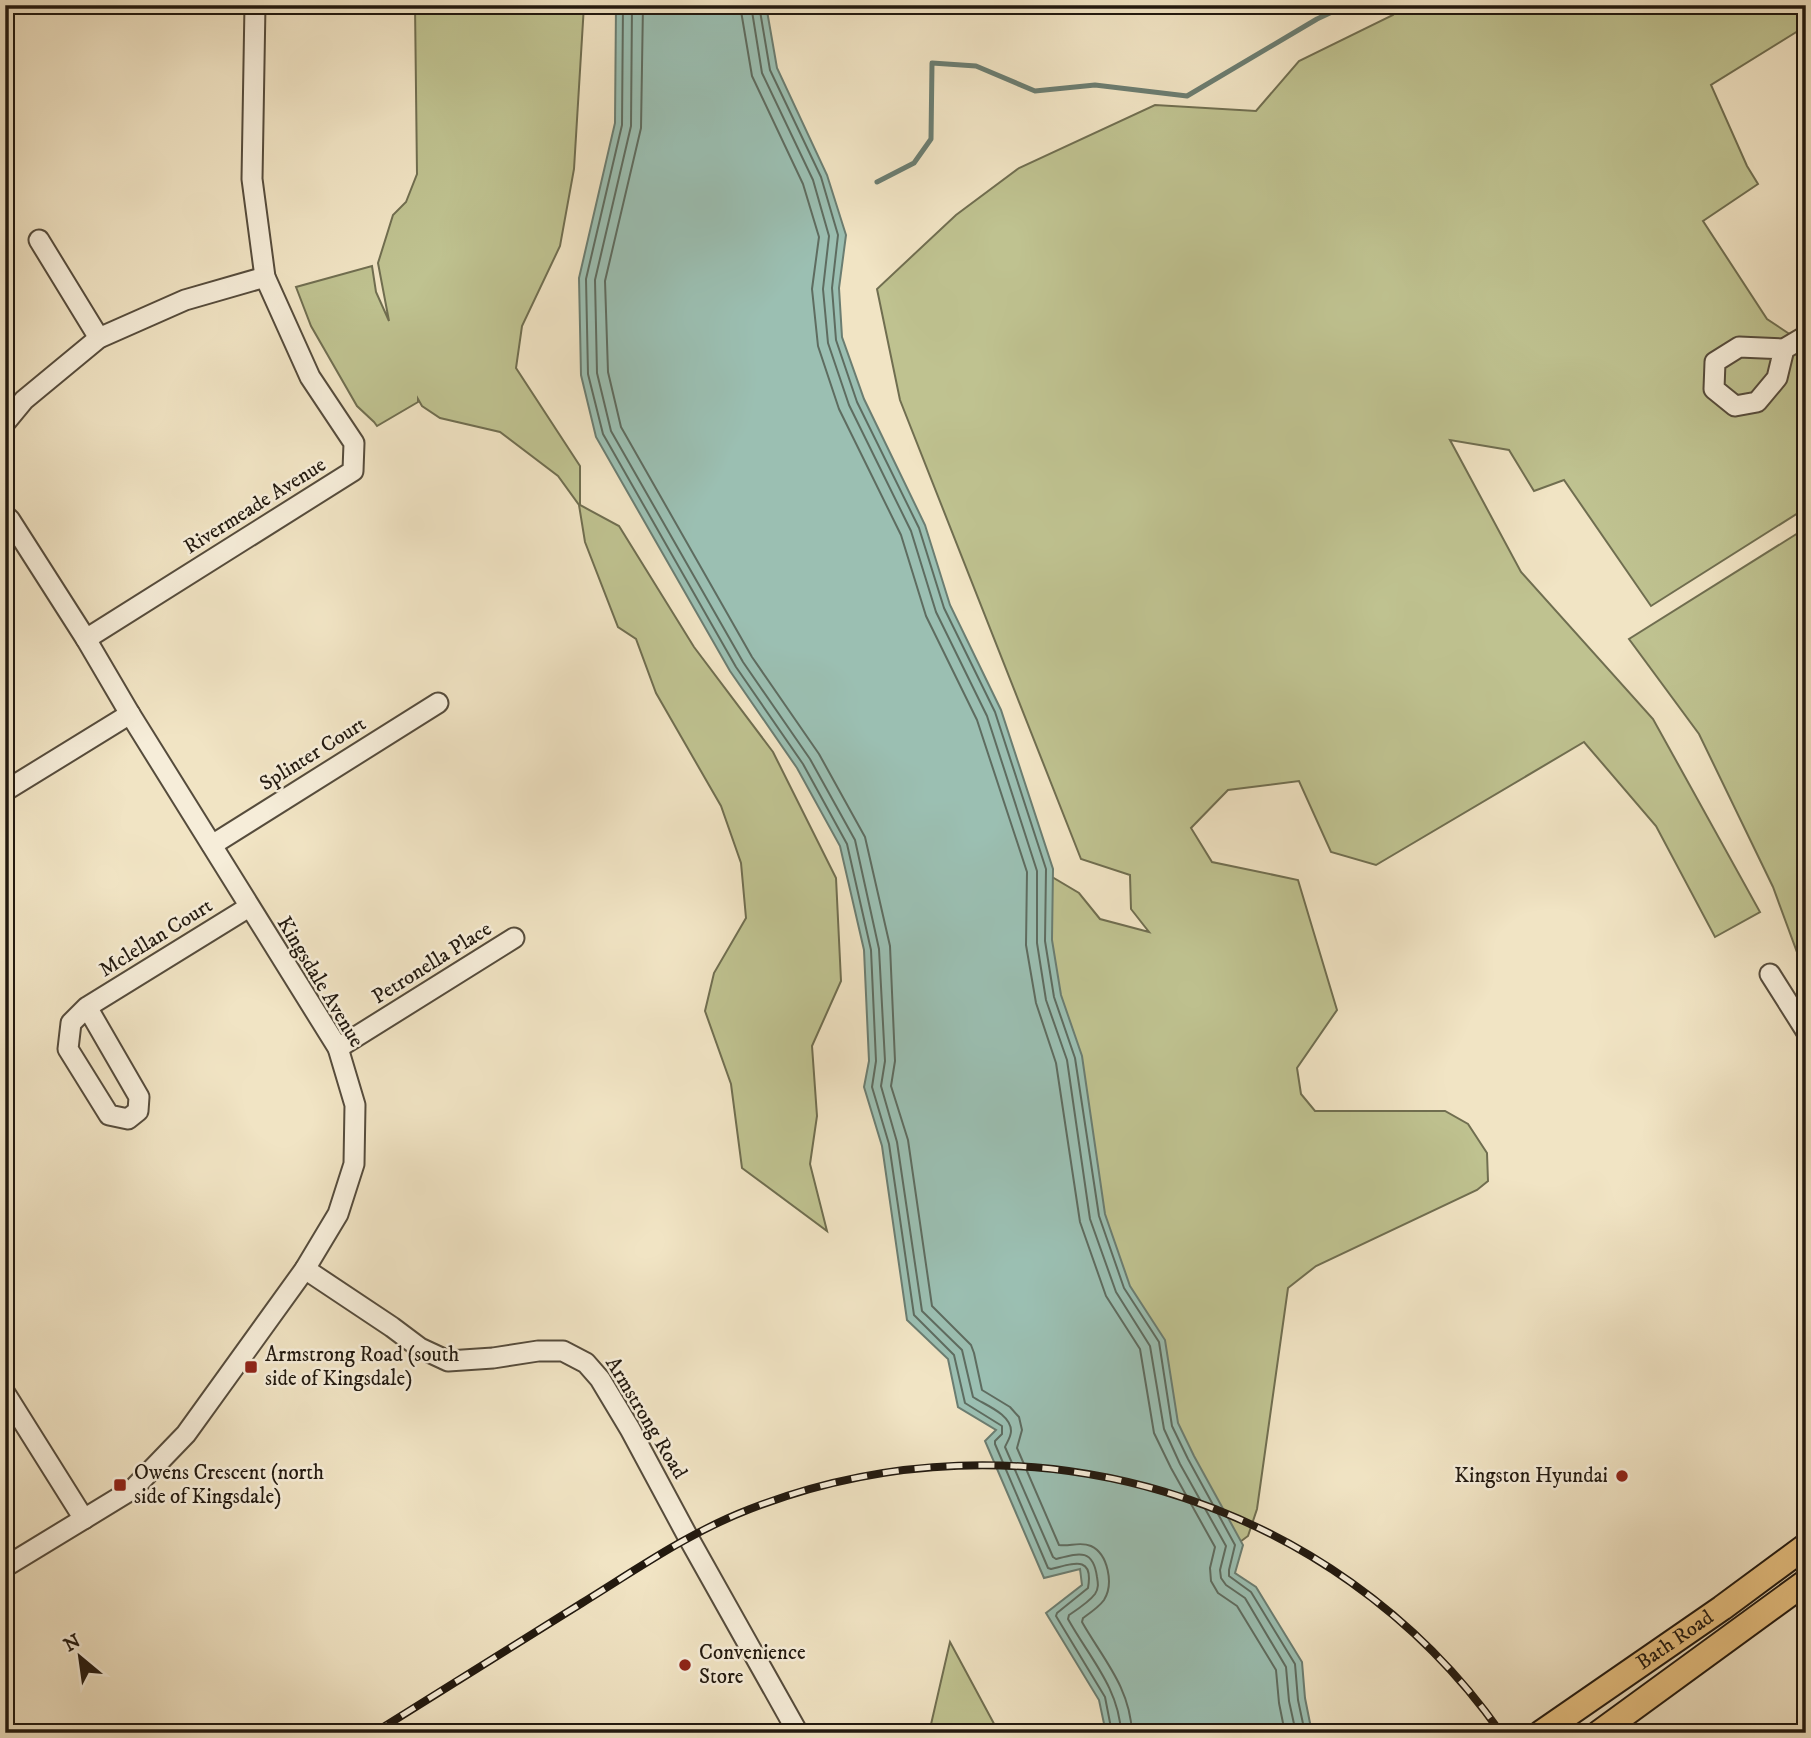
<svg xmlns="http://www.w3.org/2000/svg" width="1811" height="1738" viewBox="0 0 1811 1738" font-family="'IM FELL DW Pica',serif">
  <rect width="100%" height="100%" fill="#f1e4c4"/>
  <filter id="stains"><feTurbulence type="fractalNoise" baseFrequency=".00286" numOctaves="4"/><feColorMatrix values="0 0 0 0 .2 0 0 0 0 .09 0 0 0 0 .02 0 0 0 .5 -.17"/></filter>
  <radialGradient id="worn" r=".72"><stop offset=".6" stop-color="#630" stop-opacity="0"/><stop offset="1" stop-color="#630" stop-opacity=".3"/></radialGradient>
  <g fill="#bfc290" stroke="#706e50" stroke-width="2">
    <path d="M 415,5 L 584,5 L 574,169 L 560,246 L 522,326 L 516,368 L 580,466 L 580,505 L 619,526 L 694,647 L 773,752 L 836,878 L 841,981 L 812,1046 L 817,1116 L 810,1164 L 827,1231 L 742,1168 L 731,1084 L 705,1011 L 714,973 L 746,918 L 741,863 L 721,806 L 656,693 L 636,639 L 618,627 L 585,542 L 579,505 L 558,476 L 500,432 L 440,418 L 422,406 L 418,399 L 418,402 L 377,426 L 374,422 L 357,406 L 311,326 L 296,287 L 372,266 L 376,292 L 389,321 L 378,263 L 393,215 L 406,202 L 417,174 Z"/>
    <path d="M 1401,5 L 1806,5 L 1806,26 L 1711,85 L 1747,166 L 1758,184 L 1703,221 L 1767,319 L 1806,345 L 1806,508 L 1651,606 L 1564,480 L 1534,491 L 1509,450 L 1450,440 L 1521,572 L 1653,719 L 1760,912 L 1715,937 L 1656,826 L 1584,742 L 1376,865 L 1331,852 L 1299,781 L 1228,790 L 1191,828 L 1212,862 L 1298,880 L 1337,1010 L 1297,1068 L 1301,1094 L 1315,1111 L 1445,1111 L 1468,1124 L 1487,1153 L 1488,1181 L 1477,1190 L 1316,1266 L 1288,1288 L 1257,1509 L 1248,1536 L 1213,1562 L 1145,1452 L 1020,858 L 1079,893 L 1100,919 L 1149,932 L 1131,909 L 1130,875 L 1081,859 L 900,400 L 877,289 L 956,215 L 1019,168 L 1155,105 L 1256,111 L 1299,61 L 1393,15 Z"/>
    <path d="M 1806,528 L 1806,970 L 1801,963 L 1773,887 L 1699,734 L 1629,639 Z"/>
    <path d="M 950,1642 L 999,1733 L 929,1733 Z"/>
  </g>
  <path fill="#9bbfb2" stroke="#6b7d71" stroke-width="2" d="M 616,5 L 766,5 L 777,68 L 827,175 L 846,235 L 839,288 L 842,337 L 864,399 L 925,525 L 950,605 L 1001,710 L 1053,869 L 1052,940 L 1061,995 L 1082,1056 L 1105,1214 L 1130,1286 L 1165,1340 L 1178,1423 L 1194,1456 L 1243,1545 L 1235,1573 L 1256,1587 L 1302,1662 L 1305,1698 L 1312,1733 L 1106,1733 L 1099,1700 L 1046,1613 L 1082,1585 L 1080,1569 L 1044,1578 L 985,1441 L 996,1430 L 958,1407 L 948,1359 L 907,1320 L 882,1146 L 864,1087 L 869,1061 L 864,950 L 840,846 L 797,768 L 730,671 L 596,437 L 581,375 L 579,278 L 615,123 Z"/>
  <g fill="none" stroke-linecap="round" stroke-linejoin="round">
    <g stroke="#5e6c60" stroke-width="2">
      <path d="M 623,5 L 622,125 L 586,279 L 588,374 L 603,434 L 736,667 L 803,764 L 847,844 L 871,950 L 876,1061 L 872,1087 L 889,1144 L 914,1315 L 954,1355 L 965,1403 L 1002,1426 L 1002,1434 L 995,1441 L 995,1444 L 1048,1568 L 1051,1569 C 1072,1564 1094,1554 1088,1588 L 1057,1613 L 1056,1616 L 1105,1697 L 1112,1733"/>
      <path d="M 632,5 L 631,126 L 595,280 L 597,373 L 611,431 L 743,662 L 810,759 L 855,840 L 879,949 L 885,1061 L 881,1086 L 897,1142 L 922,1311 L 962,1350 L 973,1397 C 985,1405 1011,1414 1011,1431 C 1011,1437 1007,1442 1005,1447 L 1053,1557 L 1056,1559 C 1079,1553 1093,1548 1097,1577 C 1098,1583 1099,1588 1095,1594 C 1089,1602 1078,1609 1069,1615 L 1068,1619 C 1089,1657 1119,1688 1121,1733"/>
      <path d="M 643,5 L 641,128 L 605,281 L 608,372 L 621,427 L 752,657 L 819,754 L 865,837 L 890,946 L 895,1061 L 891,1086 L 908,1140 L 932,1306 L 971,1345 L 974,1353 L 982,1390 L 1010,1407 L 1019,1417 L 1022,1430 L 1017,1448 L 1059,1545 C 1069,1547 1080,1541 1091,1546 C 1108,1554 1114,1584 1104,1600 C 1099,1607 1090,1613 1083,1618 L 1082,1622 C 1103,1659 1130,1687 1132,1733"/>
      <path d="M 740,5 L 752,76 L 803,184 L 819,237 L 812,289 L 818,346 L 839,409 L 901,535 L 926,616 L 977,720 L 1027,872 L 1026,945 L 1036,1003 L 1056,1063 L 1080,1222 L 1106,1296 L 1140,1349 L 1154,1433 L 1171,1468 L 1215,1547 L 1210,1568 L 1211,1581 L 1218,1593 L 1237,1606 L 1276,1670 L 1279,1703 L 1285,1733"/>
      <path d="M 751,5 L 762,73 L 813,180 L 829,236 L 823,289 L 828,343 L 849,405 L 911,531 L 936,612 L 987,716 L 1037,871 L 1037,943 L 1046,1000 L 1067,1060 L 1090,1219 L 1116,1292 L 1150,1346 L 1164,1429 L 1180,1464 L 1226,1546 L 1220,1570 L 1221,1578 L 1226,1585 L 1245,1598 L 1286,1667 L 1289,1701 L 1296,1733"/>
      <path d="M 759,5 L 770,70 L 821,177 L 838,235 L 832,288 L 836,340 L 857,402 L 919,528 L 944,608 L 995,712 L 1046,869 L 1045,941 L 1054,997 L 1075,1058 L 1099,1216 L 1124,1288 L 1159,1342 L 1172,1426 L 1188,1459 L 1235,1545 L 1229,1570 L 1229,1576 L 1251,1592 L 1295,1664 L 1298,1700 L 1305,1733"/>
    </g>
    <path stroke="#6b7d71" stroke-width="5" d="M 877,182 L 914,163 L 931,139 L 932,63 L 976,66 L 1035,91 L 1095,85 L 1187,96 L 1317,19 L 1347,5"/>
    <g stroke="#564c3c" stroke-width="23">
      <g id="minor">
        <path d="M 39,240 L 99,338"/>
        <path d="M 1784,349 L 1777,378 L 1757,402 L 1735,406 L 1714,389 L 1715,362 L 1739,347 L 1784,349 L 1806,336"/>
        <path d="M 5,423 L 24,400 L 99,338 L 185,300 L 265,277"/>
        <path d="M 5,515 L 10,520 L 86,639 L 130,714 L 338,1048 L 355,1105 L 354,1164 L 338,1214 L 305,1269 L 186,1434 L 133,1489 L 5,1567"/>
        <path d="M 86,639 L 353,471 L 354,443 L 310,377 L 265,277 L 252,179 L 255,5"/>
        <path d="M 5,791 L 130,714"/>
        <path d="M 212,845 L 438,703"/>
        <path d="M 1770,974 L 1806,1031"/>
        <path d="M 87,1007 L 139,1097 L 138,1111 L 128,1119 L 109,1115 L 68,1049 L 71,1023 L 87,1007 L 249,907"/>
        <path d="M 338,1048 L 514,938"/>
        <path d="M 305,1269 L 392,1327 L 420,1348 L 448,1361 L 493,1358 L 538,1351 L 563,1351 L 586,1363 L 600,1379 L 630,1429 L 688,1537 L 798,1733"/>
        <path d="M 5,1393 L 84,1519"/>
      </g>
    </g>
    <g stroke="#22190f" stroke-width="28">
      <g id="major">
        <path id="s1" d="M 1541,1733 L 1722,1608 L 1806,1546"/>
        <path d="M 1599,1733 L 1806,1582"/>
      </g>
    </g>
    <use href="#minor" stroke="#f6edd9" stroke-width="19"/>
    <use href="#major" stroke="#e8c282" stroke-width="24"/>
    <g stroke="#22190f" stroke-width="8">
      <path id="rail" d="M 374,1733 C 444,1689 513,1646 582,1603 C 637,1569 690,1532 750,1509 C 1021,1403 1333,1494 1501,1733"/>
    </g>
    <use href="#rail" stroke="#f6edd9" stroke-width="5" stroke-dasharray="16" stroke-linecap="butt"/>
  </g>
  <g fill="#8f2418" stroke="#f6edd9" stroke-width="2.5">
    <rect x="244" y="1360" width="14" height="14" rx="3.5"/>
    <circle cx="1622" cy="1476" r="7"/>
    <rect x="113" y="1478" width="14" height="14" rx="3.5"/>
    <circle cx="685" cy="1665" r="7"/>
  </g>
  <g text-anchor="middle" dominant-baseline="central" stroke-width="5" stroke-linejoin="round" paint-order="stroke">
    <g font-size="21" fill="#22190f" stroke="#f6edd9">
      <text transform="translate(255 506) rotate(-32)">Rivermeade Avenue</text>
      <text transform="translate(313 754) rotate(-32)">Splinter Court</text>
      <text transform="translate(156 938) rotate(-32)">Mclellan Court</text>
      <text transform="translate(432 963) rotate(-32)">Petronella Place</text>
      <text transform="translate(320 982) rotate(59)">Kingsdale Avenue</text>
      <text transform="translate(646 1418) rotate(59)">Armstrong Road</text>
      <text stroke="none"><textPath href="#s1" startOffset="163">Bath Road</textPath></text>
    </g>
    <g font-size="21" fill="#22190f" stroke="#f6edd9" text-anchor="start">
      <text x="265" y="1355">Armstrong Road (south<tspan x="265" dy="24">side of Kingsdale)</tspan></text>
      <text x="134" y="1473">Owens Crescent (north<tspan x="134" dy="24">side of Kingsdale)</tspan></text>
      <text x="1608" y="1476" text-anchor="end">Kingston Hyundai</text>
      <text x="699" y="1653">Convenience<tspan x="699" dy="24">Store</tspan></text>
    </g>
  </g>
  <rect width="1811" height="1738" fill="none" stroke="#f1e4c4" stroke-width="28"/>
  <rect x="7" y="7" width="1797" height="1724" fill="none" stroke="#22190f" stroke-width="3.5"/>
  <rect x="14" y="14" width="1783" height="1710" fill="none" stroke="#22190f" stroke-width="2"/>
  <g transform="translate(80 1657) rotate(331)" stroke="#f6edd9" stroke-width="5" paint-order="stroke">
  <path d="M0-5L12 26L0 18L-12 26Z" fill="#22190f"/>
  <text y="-10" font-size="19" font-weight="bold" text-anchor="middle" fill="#22190f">N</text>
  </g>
  <rect width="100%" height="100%" filter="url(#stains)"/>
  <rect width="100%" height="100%" fill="url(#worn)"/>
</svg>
